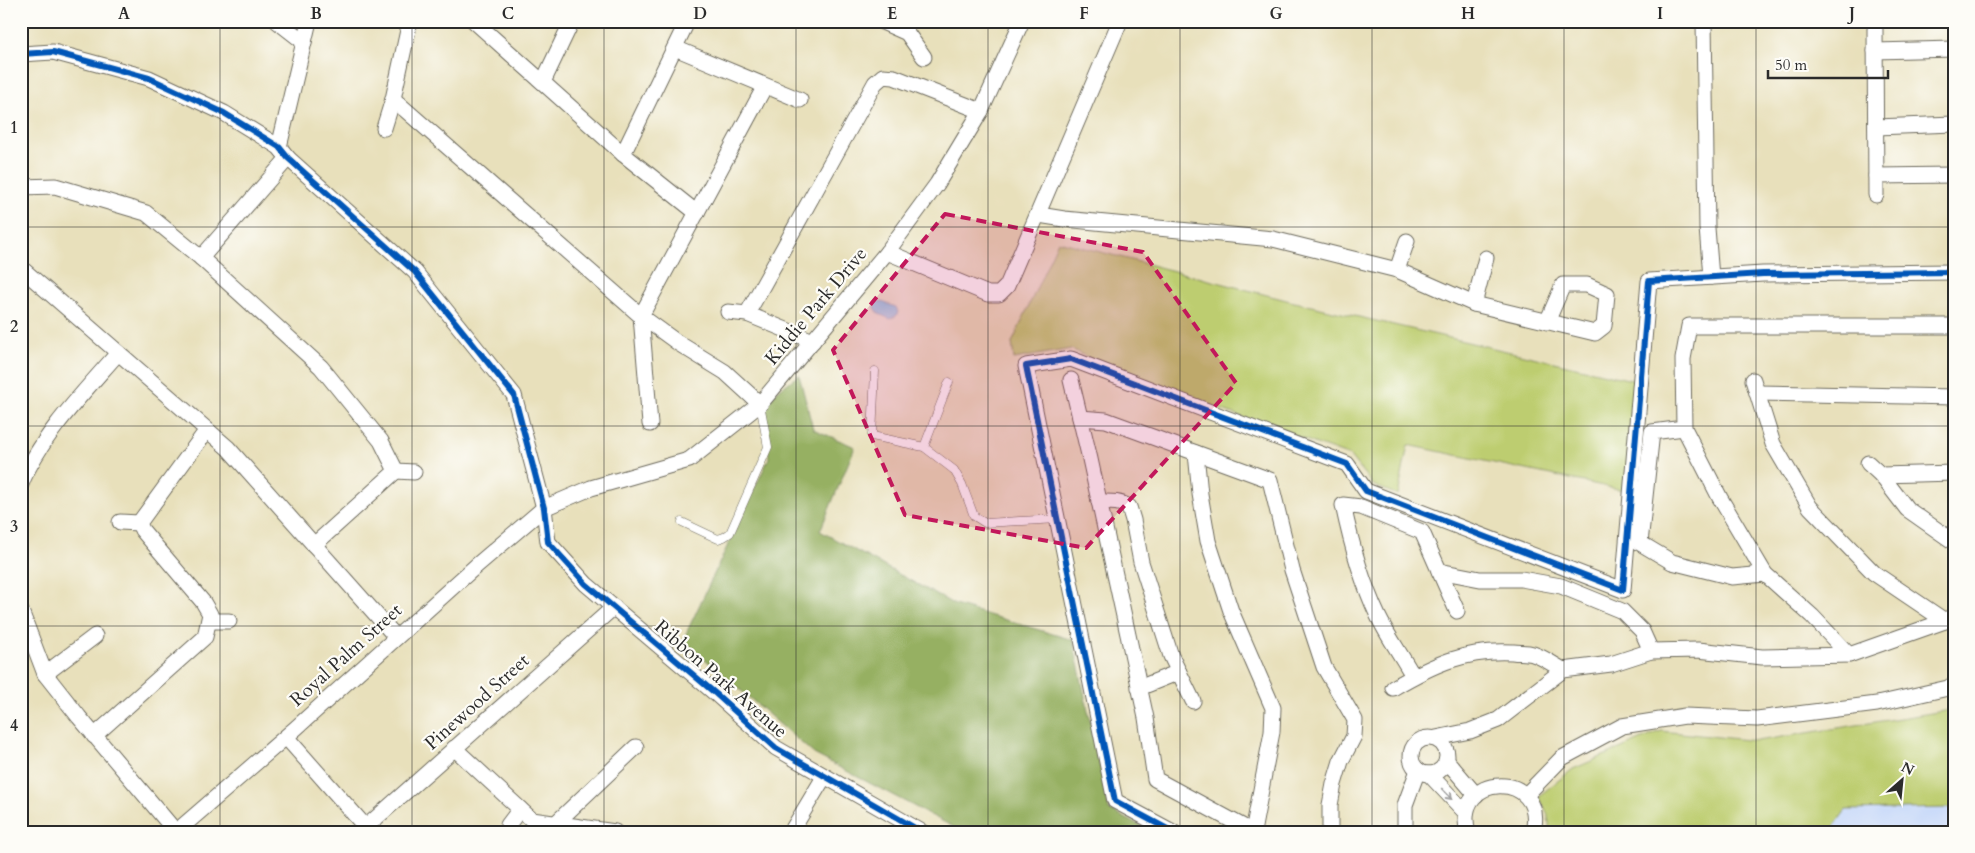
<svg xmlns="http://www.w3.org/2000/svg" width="1975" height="853" viewBox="0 0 1975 853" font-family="Cardo,serif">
  <rect width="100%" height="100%" fill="#fdfcf7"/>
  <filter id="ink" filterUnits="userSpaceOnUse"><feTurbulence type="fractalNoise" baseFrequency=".02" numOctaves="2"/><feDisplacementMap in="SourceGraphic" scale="10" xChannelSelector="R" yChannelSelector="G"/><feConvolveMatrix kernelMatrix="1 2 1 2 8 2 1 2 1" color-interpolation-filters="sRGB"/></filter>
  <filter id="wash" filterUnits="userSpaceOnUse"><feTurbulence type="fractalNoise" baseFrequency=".0096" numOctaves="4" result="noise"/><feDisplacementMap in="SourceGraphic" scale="20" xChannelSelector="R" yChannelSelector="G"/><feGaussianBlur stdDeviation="1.12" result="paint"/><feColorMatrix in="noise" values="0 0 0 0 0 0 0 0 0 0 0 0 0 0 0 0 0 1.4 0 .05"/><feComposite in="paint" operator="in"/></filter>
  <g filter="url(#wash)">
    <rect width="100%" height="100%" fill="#e8e0bb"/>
    <path fill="#cbdbf9" d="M 1954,808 L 1954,832 L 1830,832 L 1846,810 Z"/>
    <g fill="#bdcd70" stroke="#747c4e">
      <path d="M 1058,241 L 1294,302 L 1636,381 L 1627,491 L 1408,445 L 1398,495 L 1373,485 L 1350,456 L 1115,371 L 1071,349 L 1014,359 L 1012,343 Z"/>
      <path d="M 1954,708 L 1954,808 L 1846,810 L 1830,832 L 1549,832 C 1550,819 1547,809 1539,799 L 1540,795 L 1573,769 L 1661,731 L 1757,741 L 1950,710 Z"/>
    </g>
    <path fill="#96b062" stroke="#606e46" d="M 799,375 L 813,429 L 855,447 L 820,531 L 955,605 L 1073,640 L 1109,810 L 1153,832 L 963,832 L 814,754 L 683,640 L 769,458 C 768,445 762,410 769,400 C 774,392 791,381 799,375 Z"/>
    <path fill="#68b6e2" stroke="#4a7086" d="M 879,301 L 896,307 L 898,312 L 896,316 L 890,319 L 879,314 L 874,306 Z"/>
  </g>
  <g filter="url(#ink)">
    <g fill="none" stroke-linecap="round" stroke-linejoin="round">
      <g stroke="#6d6a5d" stroke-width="9">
        <g id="service">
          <path d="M 875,371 L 872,436 L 924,447 L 954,470 L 962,484 L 974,516 L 985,523 L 1058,519"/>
          <path d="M 924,447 L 949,382"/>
          <path d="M 682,522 L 718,539 L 724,537 L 730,533 L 768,447 L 760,404"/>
        </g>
      </g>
      <g stroke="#6d6a5d" stroke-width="17">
        <g id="minor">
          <path d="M 277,21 L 304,42"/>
          <path d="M 474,21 L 623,154 L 697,213"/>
          <path d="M 880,21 L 907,33 L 924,57"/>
          <path d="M 1704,21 L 1707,228 L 1711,277"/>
          <path d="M 1875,29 L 1876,195"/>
          <path d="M 675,48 L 800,100"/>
          <path d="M 1875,51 L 1954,49"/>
          <path d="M 21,54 L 53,52 L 149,78 L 224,113 L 279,147 L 288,158 L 415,272 L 514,395 L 544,508 L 548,542 L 586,584 L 716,694 L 776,748 L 922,832"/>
          <path d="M 543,82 L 572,21"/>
          <path d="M 393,99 L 641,316 L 650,424"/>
          <path d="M 1876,127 L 1954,124"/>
          <path d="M 384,128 L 393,99 L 410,21"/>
          <path d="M 279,147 L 309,21"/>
          <path d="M 623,154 L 685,26"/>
          <path d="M 1876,176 L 1954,175"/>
          <path d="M 21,187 L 55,186 L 146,213 L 201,258 L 321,367 L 381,441 L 396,471 L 314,545"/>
          <path d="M 1039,215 L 1064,219 L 1273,239 L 1397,270 L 1474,304 L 1595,333 L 1604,326 L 1607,294 L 1587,285 L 1563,285 L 1547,322"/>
          <path d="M 887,252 L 988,294 L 999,294 L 1007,286 L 1120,21"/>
          <path d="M 201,258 L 288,158"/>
          <path d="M 21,268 L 228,448 L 396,637"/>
          <path d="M 1397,270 L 1407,241"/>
          <path d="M 1474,304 L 1486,258"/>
          <path d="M 728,312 L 747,314 L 813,341"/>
          <path d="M 747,314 L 875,83 L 883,76 L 894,77 L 981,111"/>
          <path d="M 1071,380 L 1090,459 L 1146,718 L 1155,779 L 1253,832"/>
          <path d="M 1753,380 L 1773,444 L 1810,507 L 1874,573 L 1945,621"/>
          <path d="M 1757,393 L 1954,397"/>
          <path d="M 760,404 L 725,372 L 678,343 L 641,316 L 765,86"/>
          <path d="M 1080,418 L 1106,420 L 1270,480 L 1292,570 L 1324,667 L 1355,720 L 1354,736 L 1341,761 L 1334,784 L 1330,805 L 1330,832"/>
          <path d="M 1684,428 L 1652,432 L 1640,543 L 1672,562 L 1732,577 L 1765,574"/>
          <path d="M 1196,453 L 1200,494 L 1208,541 L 1231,611 L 1273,708 L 1272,732 L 1253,832"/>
          <path d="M 1868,463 L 1881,475 L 1907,509 L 1954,542"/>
          <path d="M 396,471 L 414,472"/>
          <path d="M 1881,475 L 1954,473"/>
          <path d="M 21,484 C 40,437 85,391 118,353"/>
          <path d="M 1099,502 C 1110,502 1119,501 1129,507 L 1133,520 L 1141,562 L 1171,656 L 1193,701"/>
          <path d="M 120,522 L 139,523"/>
          <path d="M 1439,571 L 1480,579 L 1521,579 L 1561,586 L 1622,611 L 1642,631 L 1651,651"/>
          <path d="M 21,611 L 45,674 L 79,717 L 176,832"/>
          <path d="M 209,621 L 229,621"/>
          <path d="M 1849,655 L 1812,616 L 1765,574 L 1720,498 L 1684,428 L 1683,359 L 1689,326 L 1954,326"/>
          <path d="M 45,674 L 95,636"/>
          <path d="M 1413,676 C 1402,656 1388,637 1378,616 C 1361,580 1351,543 1343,505 L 1361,507 L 1422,532 L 1457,611"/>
          <path d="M 1139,688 L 1179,672"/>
          <path d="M 1393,688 C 1432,665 1466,649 1513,652 C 1519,653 1527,652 1533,654 C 1543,657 1554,665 1563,670"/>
          <path d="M 94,736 L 205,637 L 210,614 L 203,602 L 142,530 L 139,523 L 207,430"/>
          <path d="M 286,737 L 370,832"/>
          <circle cx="1429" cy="756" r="18"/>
          <path d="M 1436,738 L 1470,731 L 1498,720 L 1563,670 L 1611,664 L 1651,651 L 1698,650 L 1762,657 L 1849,655 L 1945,621 L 1954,615"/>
          <path d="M 454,748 L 532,820 L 615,832"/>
          <path d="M 1447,761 L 1476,795"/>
          <path d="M 1429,774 L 1466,813"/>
          <path d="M 1526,795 L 1562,758 L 1622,726 L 1685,716 L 1757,719 L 1877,704 L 1948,688 L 1954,684"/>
          <path d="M 556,823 L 636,747"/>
          <path d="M 508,825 L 520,809"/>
          <path d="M 366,827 L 614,607"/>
          <path d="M 176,832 L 296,728 L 476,566 L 544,508 L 591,488 L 689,460 L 760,404 L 887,252 L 937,184 L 981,111 L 1022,21"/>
          <path d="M 791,832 L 824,777"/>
          <path d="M 1173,832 L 1115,801 L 1026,366 L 1071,359 L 1347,464 L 1366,491 L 1623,590 L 1649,281 L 1763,274 L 1954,272"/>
          <path d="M 1405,832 L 1405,805 L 1418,770"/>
          <path d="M 1468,832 C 1451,772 1548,769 1533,832"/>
        </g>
      </g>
      <use href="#service" stroke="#fff" stroke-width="8"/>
      <use href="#minor" stroke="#fff" stroke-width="15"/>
      <g stroke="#fdfcf7" stroke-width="9">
        <g id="cycleway">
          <path d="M 21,54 L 53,52 L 149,78 L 224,113 L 279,147 L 288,158 L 415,272 L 514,395 L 544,508 L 548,542 L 586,584 L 716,694 L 776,748 L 922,832"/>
          <path d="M 1173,832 L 1115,801 L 1026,366 L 1071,359 L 1347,464 L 1366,491 L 1623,590 L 1649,281 L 1763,274 L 1954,272"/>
        </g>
      </g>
      <use href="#cycleway" stroke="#0057b8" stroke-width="6"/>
    </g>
    <defs><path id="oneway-shaft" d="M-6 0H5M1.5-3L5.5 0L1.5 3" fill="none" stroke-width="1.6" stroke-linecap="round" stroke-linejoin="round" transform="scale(1.25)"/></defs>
    <use stroke="#a0a0a0" href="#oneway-shaft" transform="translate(1447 794) rotate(46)"/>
  </g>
  <path fill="#c2185b" fill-opacity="0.2" stroke="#c2185b" stroke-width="4" stroke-dasharray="10 6" stroke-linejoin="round" d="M 945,214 L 1143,252 L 1236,383 L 1086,548 L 905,515 L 833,350 Z"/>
  <path fill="none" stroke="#2b2b2b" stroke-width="1" stroke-opacity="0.55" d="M 220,21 L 220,832M 412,21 L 412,832M 604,21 L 604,832M 796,21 L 796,832M 988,21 L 988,832M 1180,21 L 1180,832M 1372,21 L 1372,832M 1564,21 L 1564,832M 1756,21 L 1756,832M 21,227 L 1954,227M 21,426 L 1954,426M 21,626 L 1954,626"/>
  <g text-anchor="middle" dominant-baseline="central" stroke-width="4.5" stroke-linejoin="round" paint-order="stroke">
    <g font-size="19" fill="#2b2b2b" stroke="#fdfcf7">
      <text transform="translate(816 306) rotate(-50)">Kiddie Park Drive</text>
      <text transform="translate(346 655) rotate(-42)">Royal Palm Street</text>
      <text transform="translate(721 679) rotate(41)">Ribbon Park Avenue</text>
      <text transform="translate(477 702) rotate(-42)">Pinewood Street</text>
    </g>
  </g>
  <rect width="1975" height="853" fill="none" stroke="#fdfcf7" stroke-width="55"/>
  <g transform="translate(1902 780) rotate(27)" stroke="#fdfcf7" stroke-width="4" paint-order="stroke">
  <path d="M0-4L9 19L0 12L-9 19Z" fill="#2b2b2b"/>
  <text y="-8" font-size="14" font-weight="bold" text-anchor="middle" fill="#2b2b2b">N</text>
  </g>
  <path d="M1768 70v8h120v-8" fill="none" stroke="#2b2b2b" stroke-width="2.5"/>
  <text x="1775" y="70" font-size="15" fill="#2b2b2b" stroke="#fdfcf7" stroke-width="4" paint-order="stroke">50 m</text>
  <rect x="28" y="28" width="1920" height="798" fill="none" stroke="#2b2b2b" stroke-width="2"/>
  <g font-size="16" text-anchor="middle" font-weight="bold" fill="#2b2b2b">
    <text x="124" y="19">A</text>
    <text x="316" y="19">B</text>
    <text x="508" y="19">C</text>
    <text x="700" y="19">D</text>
    <text x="892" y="19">E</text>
    <text x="1084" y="19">F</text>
    <text x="1276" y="19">G</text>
    <text x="1468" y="19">H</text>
    <text x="1660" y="19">I</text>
    <text x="1852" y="19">J</text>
    <text x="14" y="133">1</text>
    <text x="14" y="332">2</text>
    <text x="14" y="532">3</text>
    <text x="14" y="731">4</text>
  </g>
</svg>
